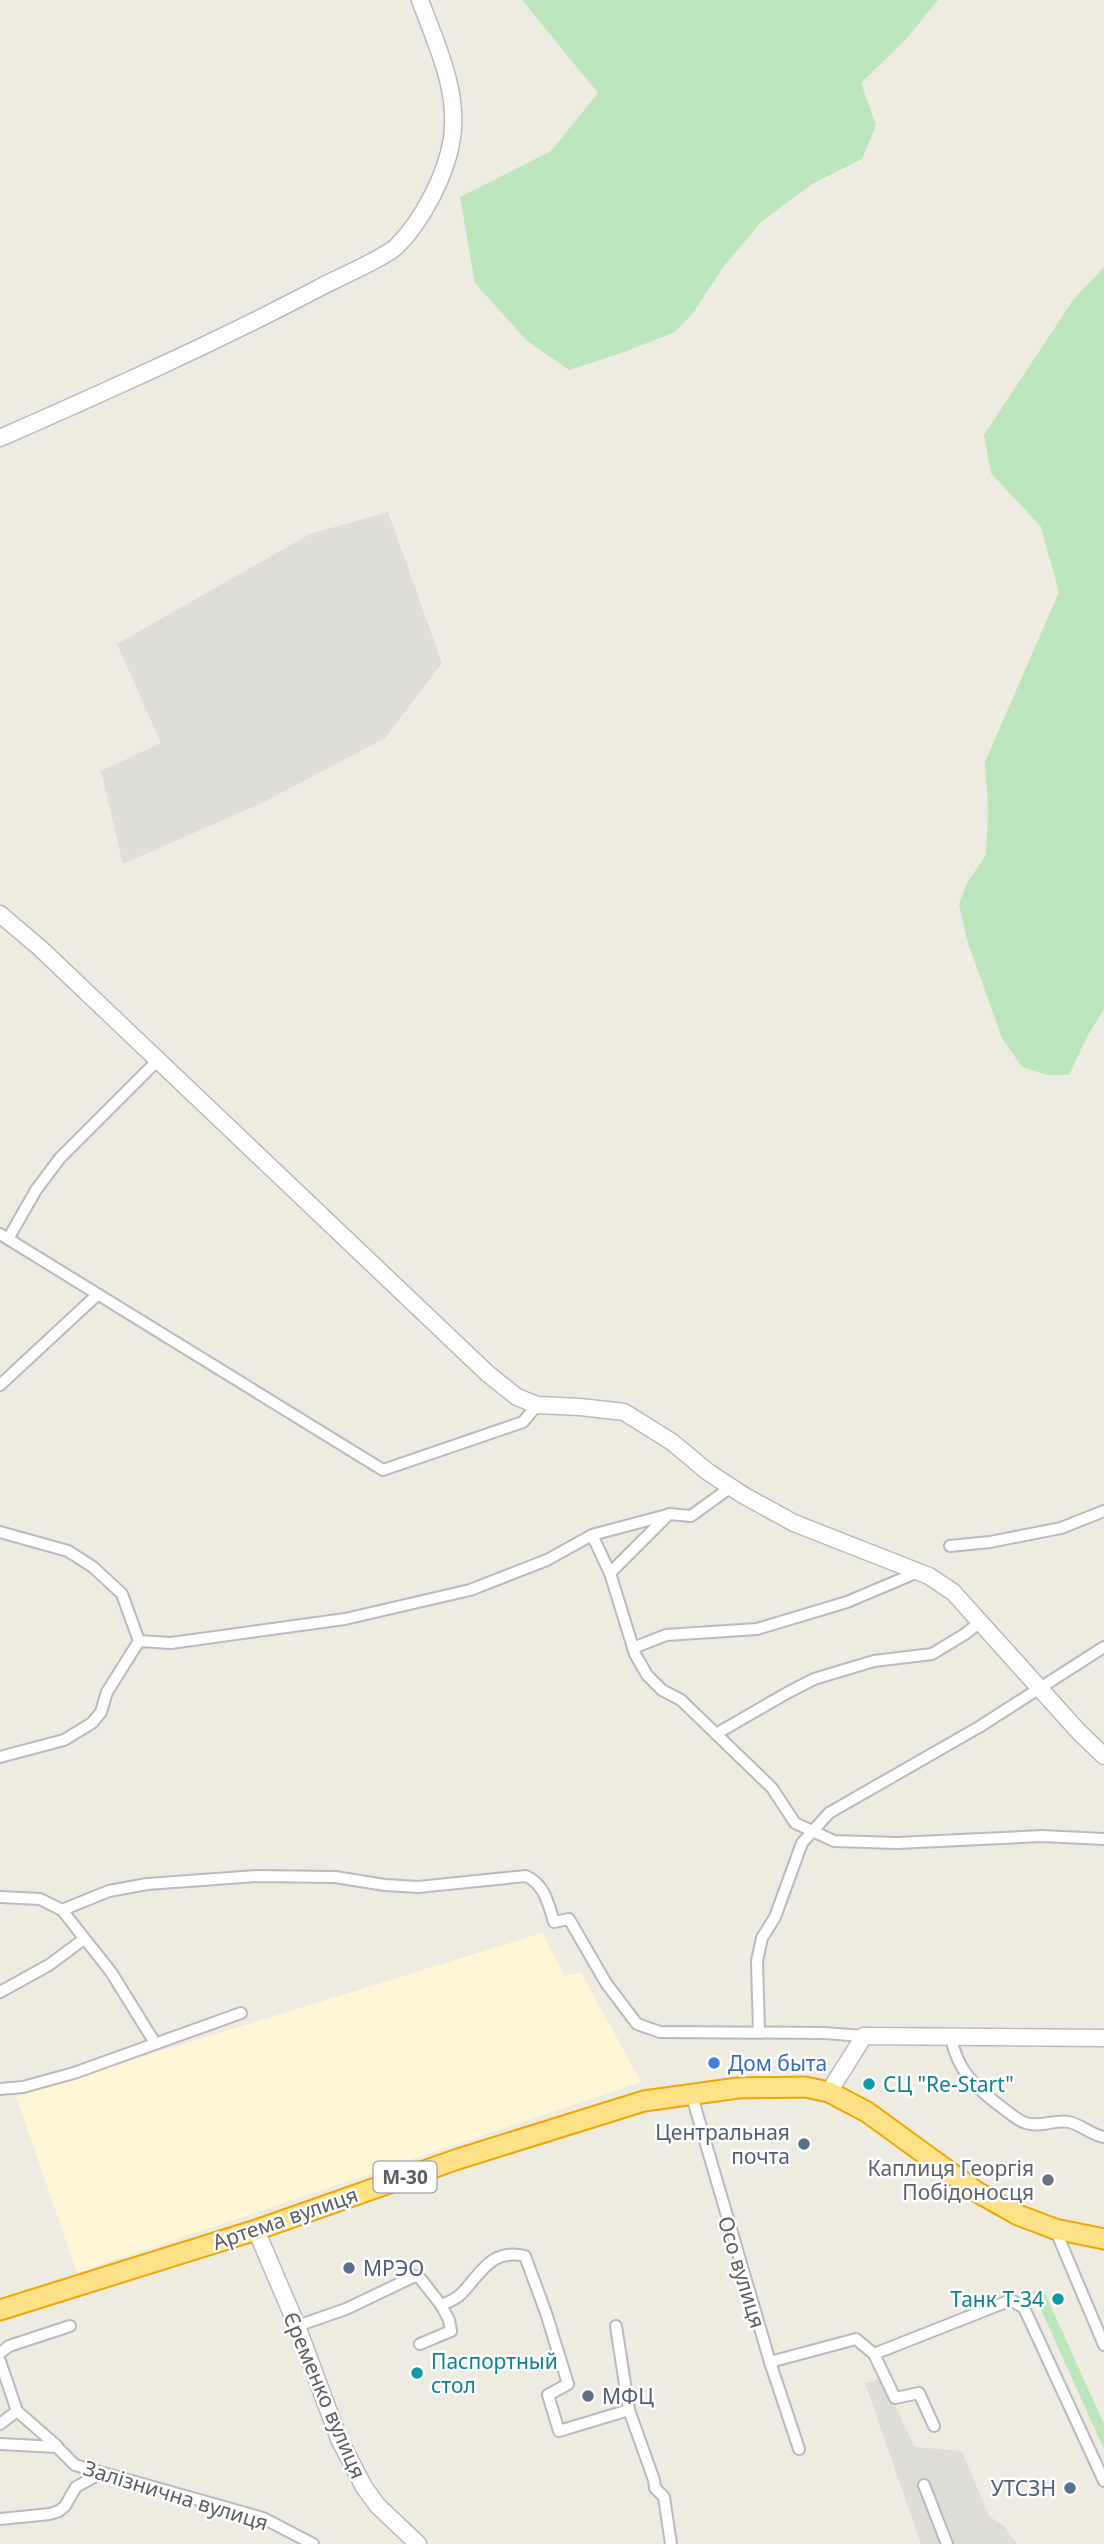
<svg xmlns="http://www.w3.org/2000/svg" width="1104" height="2544" viewBox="0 0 1104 2544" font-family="'Noto Sans',sans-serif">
  <rect width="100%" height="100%" fill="#eeebe1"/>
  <path fill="#fff6d5" d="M 542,1933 L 565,1976 L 581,1972 L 641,2082 L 77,2273 L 16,2096 Z"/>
  <g fill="#deddd6">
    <path d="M 388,512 L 442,663 L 385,738 L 266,801 L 123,864 L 101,771 L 161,743 L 117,644 L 310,534 Z"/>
    <path d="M 882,2379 L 915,2447 L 962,2451 L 989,2516 L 1005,2527 L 1017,2544 L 921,2544 L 865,2383 Z"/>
  </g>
  <g fill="#bce7bc">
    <path d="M 522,0 L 938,0 L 907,38 L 861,83 L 876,125 L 862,159 L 812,184 L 761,222 L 724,266 L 693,313 L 675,332 L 624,352 L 569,370 L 526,340 L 475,283 L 460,197 L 551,151 L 598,93 Z"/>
    <path d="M 1104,267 L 1104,1009 L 1087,1037 L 1069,1075 L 1047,1075 L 1022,1067 L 1002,1038 L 967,940 L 959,904 L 967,883 L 986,855 L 988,807 L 985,762 L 1059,592 L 1041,527 L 991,473 L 984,435 L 1073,300 Z"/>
    <path d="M 1043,2289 L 1104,2424 L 1104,2449 L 1033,2292 Z"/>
  </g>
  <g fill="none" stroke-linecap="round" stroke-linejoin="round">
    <g stroke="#b7babf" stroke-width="14">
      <g id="street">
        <path d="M 0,1234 L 383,1470 L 523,1422 L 537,1405"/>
        <path d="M 8,1239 L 36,1190 L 60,1158 L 157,1061"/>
        <path d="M 0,1385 L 97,1295"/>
        <path d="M 731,1487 L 691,1516 L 669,1514 L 610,1573 L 635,1654 L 647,1675 L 662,1690 L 681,1700 L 772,1788 L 795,1823 L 834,1841 L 897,1843 L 1042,1836 L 1104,1839"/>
        <path d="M 0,1532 L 68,1551 L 93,1567 L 122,1594 L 139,1641"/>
        <path d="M 592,1535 L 667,1515"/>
        <path d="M 950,1546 L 990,1542 L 1061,1528 L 1104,1511"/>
        <path d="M 633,1648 L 666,1635 L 757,1629 L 847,1602 L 918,1572"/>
        <path d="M 716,1734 L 787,1693 L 814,1679 L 874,1661 L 932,1654 L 965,1634 L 980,1622"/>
        <path d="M 0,1757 L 64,1740 L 92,1723 L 101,1712 L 107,1692 L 139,1641 L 171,1643 L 345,1619 L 470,1590 L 547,1560 L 592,1535 L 610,1573"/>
        <path d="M 0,1897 L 40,1899 L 62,1910 L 111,1972 L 155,2043"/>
        <path d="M 62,1910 L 109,1891 L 147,1884 L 216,1879 L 256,1876 L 335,1877 L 385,1885 L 418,1887 L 526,1876 C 545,1885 548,1903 554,1922 L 569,1919 L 606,1983 L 637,2024 L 660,2032 L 824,2033 L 864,2036"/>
        <path d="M 0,1992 L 49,1965 L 84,1939"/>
        <path d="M 759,2032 L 757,1961 L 762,1938 L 775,1917 L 802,1843 L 829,1813 L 979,1727 L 1104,1647"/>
        <path d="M 951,2037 C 957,2071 977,2089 1004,2109 C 1010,2113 1018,2121 1026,2123 C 1040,2128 1055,2119 1069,2122 C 1082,2125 1091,2135 1104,2137"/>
        <path d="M 0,2089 L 23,2087 L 74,2073 L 241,2013"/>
        <path d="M 691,2093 L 770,2362 L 799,2449"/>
        <path d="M 1055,2229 L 1104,2345"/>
        <path d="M 297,2326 L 346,2309 L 415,2276 L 420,2278 L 441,2305"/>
        <path d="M 616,2326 L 629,2410 L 654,2480 L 655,2488 L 664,2497 L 671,2544"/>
        <path d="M 420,2344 L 451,2331 L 449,2320 L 441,2305 C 448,2302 455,2300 461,2294 C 481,2274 490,2248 525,2256 L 546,2313 L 568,2384 L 548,2395 L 559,2431 L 629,2410"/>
        <path d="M 0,2353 L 9,2346 L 70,2326"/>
        <path d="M 874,2354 L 1011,2300 L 1024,2308 L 1104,2481"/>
        <path d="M 0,2361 L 17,2411"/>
        <path d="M 770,2362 L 856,2339 L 874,2354 L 895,2398 L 919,2393 L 934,2426"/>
        <path d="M 0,2424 L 17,2411 L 57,2446"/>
        <path d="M 0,2444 L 57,2447 L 75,2465 L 263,2518 L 313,2544"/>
        <path d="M 924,2485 L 947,2544"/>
        <path d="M 0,2519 L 50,2514 L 59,2511 L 65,2506 L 76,2487 L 101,2473"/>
      </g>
    </g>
    <g stroke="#b7bbc1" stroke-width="19">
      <g id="secondary">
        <path d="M 0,438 C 107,391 214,343 317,289 C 337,278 383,259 397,246 C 422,221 447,174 452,138 C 459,90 436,44 420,0"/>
        <path d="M 0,914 L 40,948 L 487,1373 L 517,1397 L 537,1405 L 580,1407 L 624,1412 L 672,1442 L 708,1472 L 743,1495 L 794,1523 L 929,1576 L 953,1592 L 1079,1732 L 1104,1756"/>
        <path d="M 829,2092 L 864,2036 L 1104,2038"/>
        <path d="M 256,2230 L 297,2326 L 339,2439 L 364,2487 L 377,2505 L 418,2544"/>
      </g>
    </g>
    <g stroke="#efa600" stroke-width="23">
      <path id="highway" d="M 0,2310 L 256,2230 L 458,2159 L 644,2101 L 738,2088 L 805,2087 L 829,2092 L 867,2112 L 977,2192 L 1018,2215 L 1055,2229 L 1104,2239"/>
    </g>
    <use href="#street" stroke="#fff" stroke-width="10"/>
    <use href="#secondary" stroke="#fff" stroke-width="16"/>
    <use href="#highway" stroke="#ffe287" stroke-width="19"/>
  </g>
  <circle fill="#3f7fe0" stroke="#fff" stroke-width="2.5" cx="714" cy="2063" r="7"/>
  <g fill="#0f9aa8" stroke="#fff" stroke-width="2.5">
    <circle cx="869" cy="2084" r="7"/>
    <circle cx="1058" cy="2299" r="7"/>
    <circle cx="417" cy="2373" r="7"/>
  </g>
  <g fill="#5c6f8a" stroke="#fff" stroke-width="2.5">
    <circle cx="804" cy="2144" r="7"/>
    <circle cx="349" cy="2268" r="7"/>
    <circle cx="588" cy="2396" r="7"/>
    <circle cx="1070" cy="2488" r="7"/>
  </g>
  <circle fill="#6b7280" stroke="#fff" stroke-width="2.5" cx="1048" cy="2180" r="7"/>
  <g text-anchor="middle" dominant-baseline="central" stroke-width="5" stroke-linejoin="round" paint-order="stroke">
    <rect fill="#fff" stroke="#8c8e92" stroke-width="2" x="373.5" y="2161.5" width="63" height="31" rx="5"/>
    <g font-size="19" font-weight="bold" fill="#5a5e63">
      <text x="405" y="2177">М-30</text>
    </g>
    <g font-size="21" fill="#366cbe" stroke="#fff" text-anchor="start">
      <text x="728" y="2063">Дом быта</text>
    </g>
    <g font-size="21" fill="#0d838f" stroke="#fff" text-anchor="start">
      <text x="883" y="2084">СЦ "Re-Start"</text>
      <text x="1044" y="2299" text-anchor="end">Танк Т-34</text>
      <text x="431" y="2361">Паспортный<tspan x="431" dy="24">стол</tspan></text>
    </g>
    <g font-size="21" fill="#4e5e75" stroke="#fff" text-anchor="end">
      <text x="790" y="2132">Центральная<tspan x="790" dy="24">почта</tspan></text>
      <text x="363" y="2268" text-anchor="start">МРЭО</text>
      <text x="602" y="2396" text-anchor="start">МФЦ</text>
      <text x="1056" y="2488">УТСЗН</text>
    </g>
    <g font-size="21" fill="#5b616d" stroke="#fff" text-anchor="end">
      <text x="1034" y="2168">Каплиця Георгія<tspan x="1034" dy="24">Побідоносця</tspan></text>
    </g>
    <g font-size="21" fill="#5a5e63" stroke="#fff">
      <text transform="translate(285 2218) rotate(-19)">Артема вулиця</text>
      <text transform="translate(742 2272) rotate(73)">Осо вулиця</text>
      <text transform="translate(325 2395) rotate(67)">Єременко вулиця</text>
      <text transform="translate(176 2495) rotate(17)">Залізнична вулиця</text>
    </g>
  </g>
</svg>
